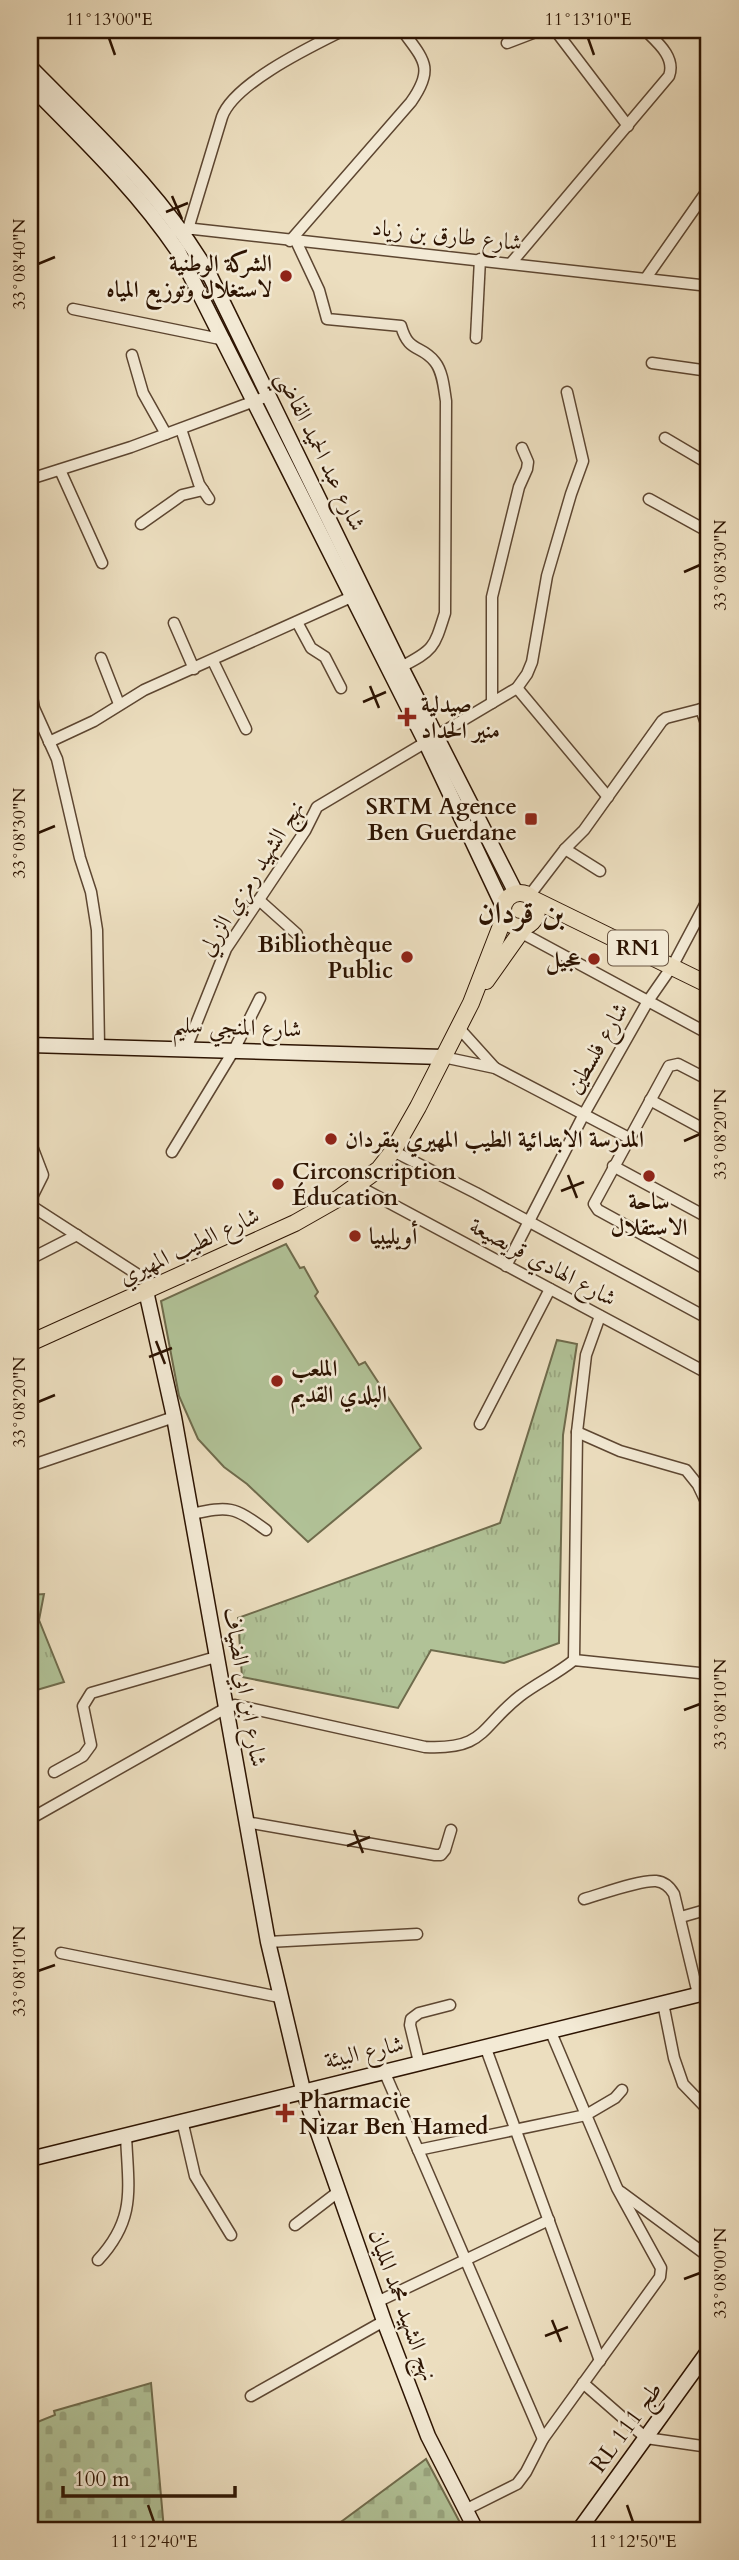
<svg xmlns="http://www.w3.org/2000/svg" width="739" height="2560" viewBox="0 0 739 2560" font-family="Cardo,Amiri,serif">
  <defs>
    <pattern id="grass-tufts" width="24" height="20" patternUnits="userSpaceOnUse" patternTransform="scale(1.75)"><rect width="24" height="20" fill="#b1c297"/><path d="M3 7l-1-3M5 7V3M7 7l1-3M15 17l-1-3M17 17v-4M19 17l1-3" fill="none" stroke="#99a680"/></pattern>
    <pattern id="cemetery-stones" width="16" height="16" patternUnits="userSpaceOnUse" patternTransform="scale(1.75)"><rect width="16" height="16" fill="#b1c297"/><path d="M2 7V4a2 2 0 0 1 4 0v3zM10 15v-3a2 2 0 0 1 4 0v3z" fill="#99a680"/></pattern>
  </defs>
  <rect width="100%" height="100%" fill="#ecdebf"/>
  <filter id="stains"><feTurbulence type="fractalNoise" baseFrequency=".00286" numOctaves="4"/><feColorMatrix values="0 0 0 0 .2 0 0 0 0 .09 0 0 0 0 .02 0 0 0 .5 -.17"/></filter>
  <radialGradient id="worn" r=".72"><stop offset=".6" stop-color="#630" stop-opacity="0"/><stop offset="1" stop-color="#630" stop-opacity=".3"/></radialGradient>
  <g fill="url(#grass-tufts)" stroke="#6f6b4c" stroke-width="2">
    <path d="M 557,1340 L 577,1344 L 563,1435 L 559,1643 L 504,1663 L 431,1650 L 398,1708 L 242,1677 L 238,1618 L 500,1523 Z"/>
    <path d="M 44,1594 L 39,1620 L 64,1682 L 30,1692 L 30,1595 Z"/>
  </g>
  <g fill="url(#cemetery-stones)" stroke="#6f6b4c" stroke-width="2">
    <path d="M 151,2383 L 164,2530 L 30,2530 L 30,2425 L 55,2415 L 54,2411 Z"/>
    <path d="M 426,2459 L 464,2530 L 330,2530 Z"/>
  </g>
  <path fill="#b1c297" stroke="#6f6b4c" stroke-width="2" d="M 286,1244 L 300,1268 L 304,1267 L 318,1292 L 315,1296 L 359,1365 L 365,1362 L 421,1448 L 308,1542 L 247,1484 L 224,1467 L 198,1439 L 179,1396 L 161,1301 Z"/>
  <g fill="none" stroke-linecap="round" stroke-linejoin="round">
    <g stroke="#5d4631" stroke-width="13">
      <g id="street">
        <path d="M 555,30 L 628,126"/>
        <path d="M 507,43 L 541,30"/>
        <path d="M 188,229 L 222,117 C 234,83 312,46 344,30"/>
        <path d="M 176,231 L 181,229 L 194,229 L 709,286"/>
        <path d="M 290,241 L 411,102 C 435,68 424,60 402,30"/>
        <path d="M 296,241 L 319,290 L 327,319 L 401,326 C 409,354 421,344 435,362 C 443,372 444,389 446,401 L 445,613 C 434,648 434,650 401,667"/>
        <path d="M 512,262 L 669,76 C 676,57 657,42 645,30"/>
        <path d="M 646,278 L 709,188"/>
        <path d="M 73,309 L 225,340"/>
        <path d="M 476,338 L 480,259"/>
        <path d="M 132,355 L 143,393 L 166,434"/>
        <path d="M 652,363 L 709,371"/>
        <path d="M 181,429 L 199,484 L 209,499"/>
        <path d="M 665,438 L 709,464"/>
        <path d="M 60,470 L 102,563"/>
        <path d="M 30,479 L 131,447 L 268,396"/>
        <path d="M 649,499 L 709,532"/>
        <path d="M 141,524 L 182,495 L 203,490"/>
        <path d="M 297,622 L 311,648 L 325,657 L 341,688"/>
        <path d="M 174,623 L 194,669"/>
        <path d="M 101,658 L 119,704"/>
        <path d="M 213,661 L 246,729"/>
        <path d="M 30,685 L 34,708 L 57,759 L 80,858 L 91,892 L 97,930 L 99,1046"/>
        <path d="M 517,688 L 608,797"/>
        <path d="M 492,703 L 492,597 L 519,487 L 527,469 L 528,462 L 522,448"/>
        <path d="M 701,709 L 709,732"/>
        <path d="M 49,742 L 94,721 L 144,690 L 358,594"/>
        <path d="M 565,849 L 600,871"/>
        <path d="M 529,896 L 565,849 L 584,830 L 662,721 L 666,718 L 709,707"/>
        <path d="M 259,900 L 297,934"/>
        <path d="M 520,932 L 709,1034"/>
        <path d="M 458,1027 L 495,1068"/>
        <path d="M 186,1049 L 226,949 L 305,831 L 317,807 L 517,688 L 527,674 L 532,662 L 547,576 L 571,494 L 583,461 L 567,392"/>
        <path d="M 443,1057 L 495,1068 L 629,1138"/>
        <path d="M 709,1080 L 678,1064 L 669,1066 L 594,1204 L 598,1210 L 709,1271"/>
        <path d="M 650,1100 L 709,1132"/>
        <path d="M 30,1141 L 43,1175 L 30,1201"/>
        <path d="M 393,1151 L 476,1193 L 709,1319"/>
        <path d="M 172,1152 L 234,1050 L 260,998"/>
        <path d="M 613,1166 L 709,1218"/>
        <path d="M 358,1186 L 709,1374"/>
        <path d="M 30,1205 L 157,1287"/>
        <path d="M 30,1259 L 77,1235"/>
        <path d="M 506,1266 L 584,1114 L 648,1001 L 673,965 L 709,897"/>
        <path d="M 480,1424 L 550,1289"/>
        <path d="M 577,1432 L 620,1451 L 686,1470 L 698,1485 L 709,1508"/>
        <path d="M 30,1466 L 174,1417"/>
        <path d="M 191,1514 C 230,1506 233,1506 266,1530"/>
        <path d="M 574,1660 L 577,1432 L 586,1355 L 600,1316"/>
        <path d="M 54,1772 L 83,1756 L 91,1745 L 83,1706 L 91,1693 L 216,1657"/>
        <path d="M 30,1819 L 226,1708 L 235,1705 L 425,1747 C 486,1750 480,1727 520,1696 C 537,1683 557,1674 574,1660 L 709,1674"/>
        <path d="M 246,1822 L 435,1855 L 441,1855 L 445,1850 L 451,1830"/>
        <path d="M 584,1899 C 602,1894 639,1880 656,1881 C 665,1882 670,1887 674,1894 L 698,1994"/>
        <path d="M 681,1917 L 709,1909"/>
        <path d="M 268,1942 L 417,1934"/>
        <path d="M 61,1953 L 279,1997"/>
        <path d="M 663,2003 L 674,2058 L 683,2084 L 709,2111"/>
        <path d="M 485,2046 L 600,2361"/>
        <path d="M 419,2062 L 410,2025 L 411,2019 L 419,2013 L 450,2005"/>
        <path d="M 384,2071 L 543,2439"/>
        <path d="M 182,2120 L 195,2176 L 231,2235"/>
        <path d="M 418,2150 L 586,2115 L 615,2098 L 622,2090"/>
        <path d="M 621,2192 L 709,2257"/>
        <path d="M 295,2225 L 338,2192"/>
        <path d="M 98,2260 C 137,2218 128,2188 126,2135"/>
        <path d="M 377,2302 L 549,2220"/>
        <path d="M 583,2383 L 646,2438 L 709,2447"/>
        <path d="M 251,2396 L 384,2321"/>
        <path d="M 465,2510 L 517,2484 L 526,2472 L 543,2439 L 660,2277 L 661,2268 L 617,2188 L 550,2030"/>
      </g>
    </g>
    <g stroke="#2d1402" stroke-width="17">
      <g id="secondary">
        <path d="M 30,67 C 95,133 165,196 211,278 L 401,667 L 516,893"/>
        <path d="M 30,85 C 82,138 136,189 178,251 L 425,741 L 503,906"/>
        <path d="M 30,1045 L 443,1057"/>
        <path d="M 146,1291 L 174,1417 L 268,1942 L 303,2090 L 384,2321 L 428,2436 L 476,2530"/>
        <path d="M 30,2159 L 709,1992"/>
        <path d="M 579,2530 L 709,2350"/>
      </g>
    </g>
    <g stroke="#2d1402" stroke-width="18">
      <g id="primary">
        <circle cx="520" cy="910" r="17"/>
        <path d="M 533,899 L 709,985"/>
        <path d="M 486,981 L 525,926"/>
        <path d="M 30,1343 L 295,1223 L 339,1198 L 379,1169 L 393,1151 L 418,1107 L 471,1003 L 504,918"/>
      </g>
    </g>
    <use href="#street" stroke="#f3ead5" stroke-width="10"/>
    <use href="#secondary" stroke="#f3ead5" stroke-width="14"/>
    <use href="#primary" stroke="#ecdebf" stroke-width="16"/>
  </g>
  <path fill="none" stroke="#2d1402" stroke-width="2.5" d="M 109,38 L 115,55M 588,38 L 594,55M 172,196 L 182,219M 166,212 L 188,203M 38,264 L 55,257M 684,572 L 700,565M 370,686 L 379,708M 363,702 L 386,692M 38,833 L 55,826M 684,1141 L 700,1134M 568,1175 L 577,1198M 561,1191 L 584,1182M 156,1341 L 165,1364M 149,1357 L 172,1348M 38,1402 L 55,1395M 684,1710 L 700,1704M 354,1830 L 363,1853M 347,1846 L 370,1837M 38,1971 L 55,1965M 684,2279 L 700,2273M 552,2320 L 561,2342M 545,2336 L 568,2327M 148,2505 L 154,2522M 627,2505 L 633,2522"/>
  <g fill="#8f2418" stroke="#f3ead5" stroke-width="2.5">
    <circle cx="286" cy="276" r="7"/>
    <path d="M403.5 706.5h7v7h7v7h-7v7h-7v-7h-7v-7h7z"/>
    <rect x="524" y="812" width="14" height="14" rx="3.5"/>
    <circle cx="407" cy="957" r="7"/>
    <circle cx="594" cy="959" r="7"/>
    <circle cx="331" cy="1139" r="7"/>
    <circle cx="649" cy="1176" r="7"/>
    <circle cx="278" cy="1184" r="7"/>
    <circle cx="355" cy="1236" r="7"/>
    <circle cx="277" cy="1381" r="7"/>
    <path d="M281.5 2102.5h7v7h7v7h-7v7h-7v-7h-7v-7h7z"/>
  </g>
  <g text-anchor="middle" dominant-baseline="central" stroke-width="5" stroke-linejoin="round" paint-order="stroke">
    <rect fill="#f3ead5" stroke="#685441" stroke-width="2" x="608" y="930.5" width="60" height="35" rx="5"/>
    <g font-size="21" font-weight="bold" fill="#2d1402">
      <text x="638" y="948">RN1</text>
    </g>
    <g font-size="23" fill="#2d1402" stroke="#f3ead5">
      <text transform="translate(447 235) rotate(6)">شارع طارق بن زياد</text>
      <text transform="translate(321 451) rotate(64)">شارع عبد الحميد القاضي</text>
      <text transform="translate(251 878) rotate(-58)">نهج الشهيد رمزي الزرلي</text>
      <text transform="translate(237 1027) rotate(2)">شارع المنجي سليم</text>
      <text transform="translate(597 1048) rotate(-60)">شارع فلسطين</text>
      <text transform="translate(189 1246) rotate(-25)">شارع الطيب المهيري</text>
      <text transform="translate(543 1262) rotate(28)">شارع الهادي قريصيعة</text>
      <text transform="translate(245 1687) rotate(80)">شارع ابن ابي الضياف</text>
      <text transform="translate(364 2052) rotate(-13)">شارع البيئة</text>
      <text transform="translate(403 2305) rotate(70)">نهج الشهيد محمد المليان</text>
      <text transform="translate(626 2427) rotate(-54)">RL طج 111</text>
    </g>
    <g font-size="23" font-weight="bold" fill="#2d1402" stroke="#f3ead5" text-anchor="start">
      <text x="272" y="263" text-anchor="end">الشركة الوطنية<tspan x="272" dy="26">لاستغلال وتوزيع المياه</tspan></text>
      <text x="421" y="704">صيدلية<tspan x="421" dy="26">منير الحداد</tspan></text>
      <text x="517" y="806" text-anchor="end">SRTM Agence<tspan x="517" dy="26">Ben Guerdane</tspan></text>
      <text x="393" y="944" text-anchor="end">Bibliothèque<tspan x="393" dy="26">Public</tspan></text>
      <text x="580" y="959" text-anchor="end">عجيل</text>
      <text x="345" y="1139">المدرسة الابتدائية الطيب المهيري بنقردان</text>
      <text x="292" y="1171">Circonscription<tspan x="292" dy="26">Éducation</tspan></text>
      <text x="649" y="1201" text-anchor="middle">ساحة<tspan x="649" dy="26">الاستقلال</tspan></text>
      <text x="369" y="1236">أويليبيا</text>
      <text x="291" y="1368">الملعب<tspan x="291" dy="26">البلدي القديم</tspan></text>
      <text x="299" y="2100">Pharmacie<tspan x="299" dy="26">Nizar Ben Hamed</tspan></text>
    </g>
    <g font-size="30" font-weight="bold" fill="#2d1402" stroke="#f3ead5">
      <text x="521" y="913">بن قردان</text>
    </g>
  </g>
  <rect width="739" height="2560" fill="none" stroke="#ecdebf" stroke-width="77"/>
  <path d="M63 2486v10h172v-10" fill="none" stroke="#2d1402" stroke-width="3.5"/>
  <text x="74" y="2486" font-size="21" fill="#2d1402" stroke="#f3ead5" stroke-width="5" paint-order="stroke">100 m</text>
  <rect x="38" y="38" width="662" height="2484" fill="none" stroke="#2d1402" stroke-width="2.5"/>
  <g font-size="18" text-anchor="middle" fill="#2d1402">
    <text x="109" y="25">11°13'00"E</text>
    <text x="588" y="25">11°13'10"E</text>
    <text transform="translate(19 264) rotate(-90)" y="6">33°08'40"N</text>
    <text transform="translate(720 565) rotate(-90)" y="6">33°08'30"N</text>
    <text transform="translate(19 833) rotate(-90)" y="6">33°08'30"N</text>
    <text transform="translate(720 1134) rotate(-90)" y="6">33°08'20"N</text>
    <text transform="translate(19 1402) rotate(-90)" y="6">33°08'20"N</text>
    <text transform="translate(720 1704) rotate(-90)" y="6">33°08'10"N</text>
    <text transform="translate(19 1971) rotate(-90)" y="6">33°08'10"N</text>
    <text transform="translate(720 2273) rotate(-90)" y="6">33°08'00"N</text>
    <text x="154" y="2547">11°12'40"E</text>
    <text x="633" y="2547">11°12'50"E</text>
  </g>
  <rect width="100%" height="100%" filter="url(#stains)"/>
  <rect width="100%" height="100%" fill="url(#worn)"/>
</svg>
